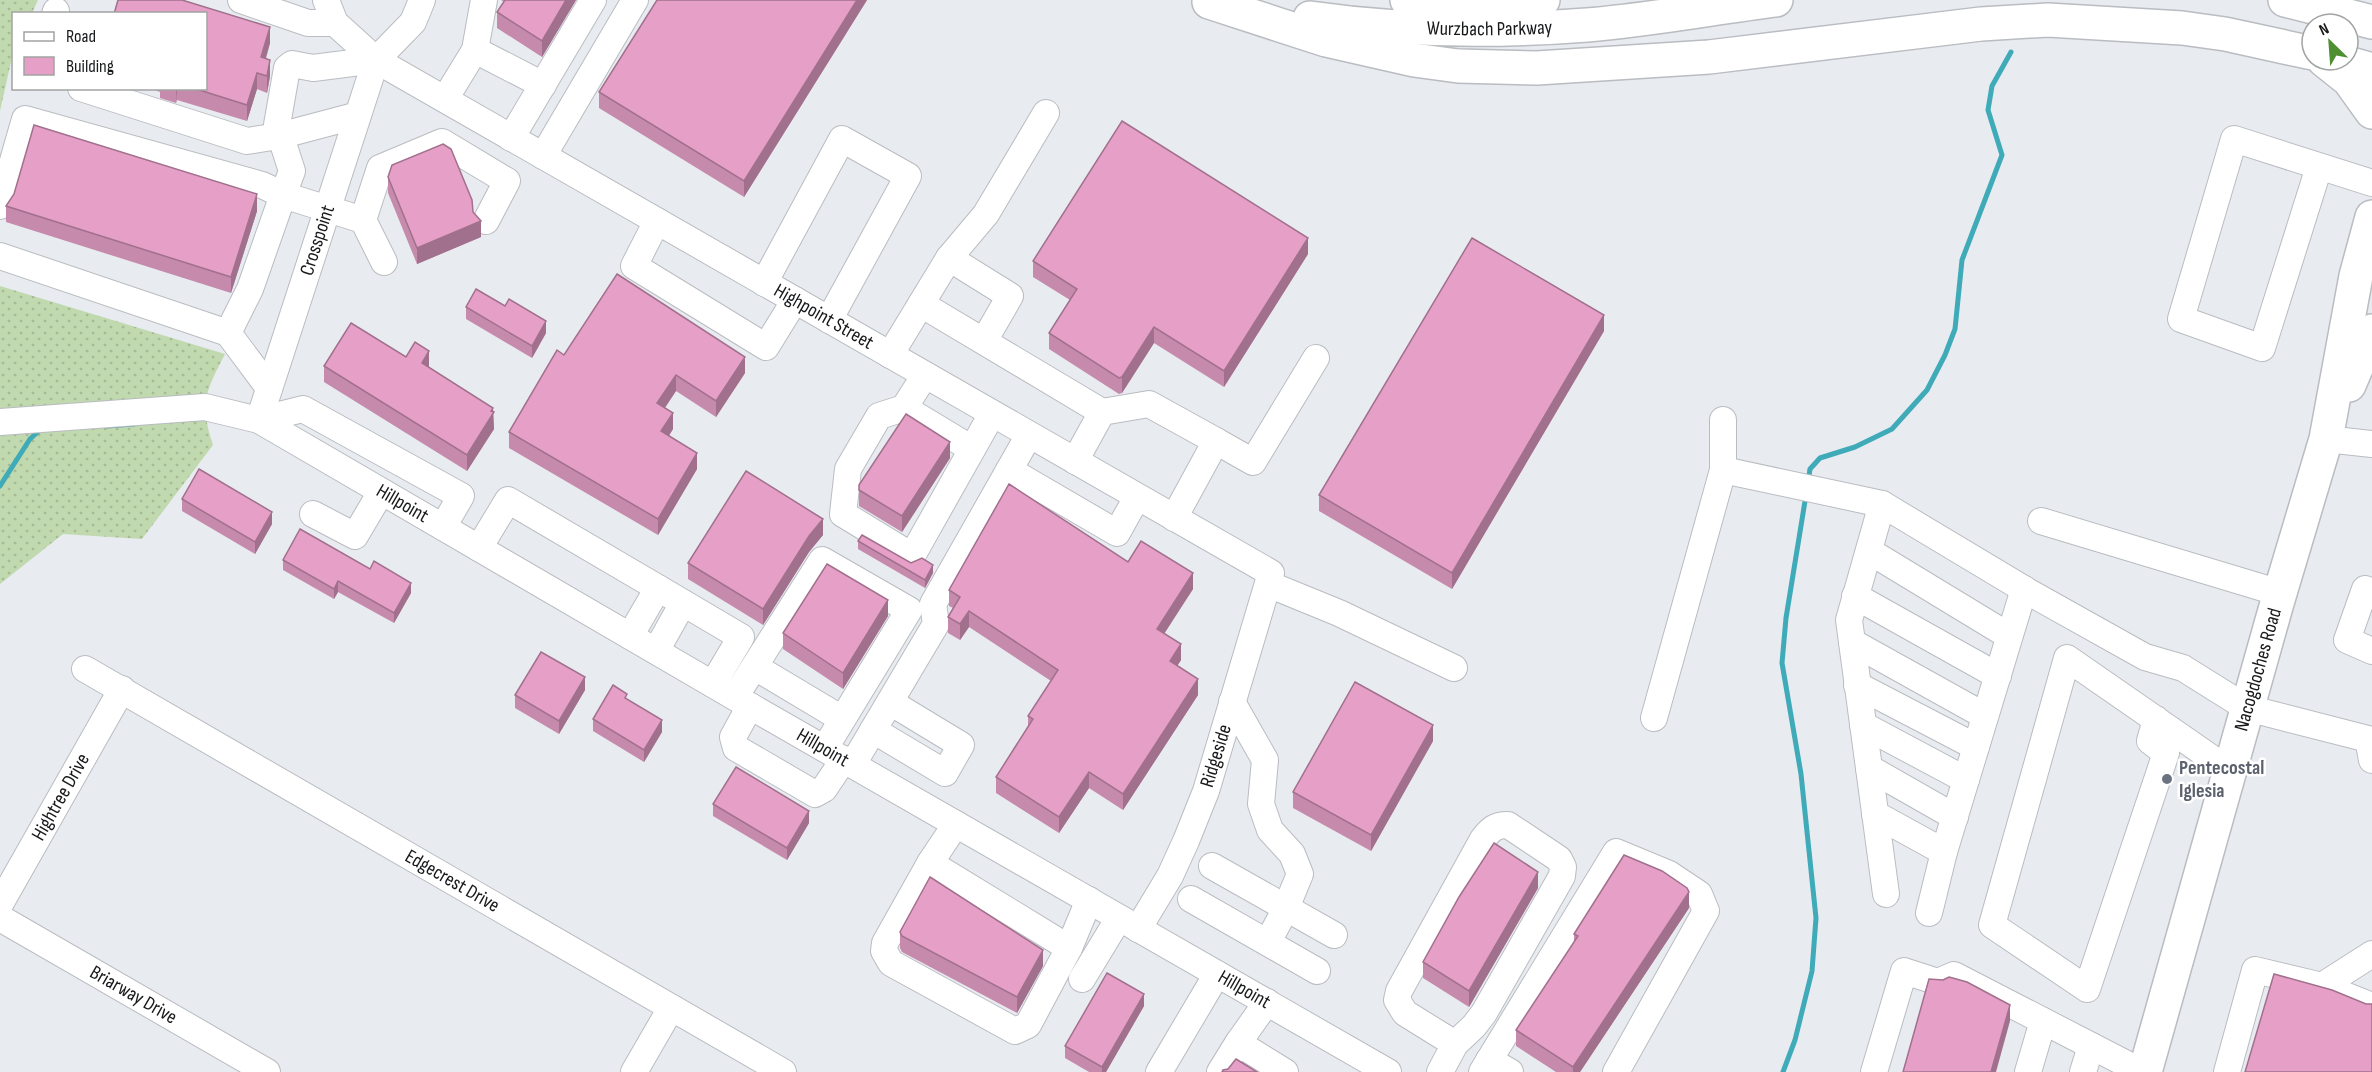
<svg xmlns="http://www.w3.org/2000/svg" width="2372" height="1072" viewBox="0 0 2372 1072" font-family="'Sofia Sans Condensed',sans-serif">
  <defs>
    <pattern id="grass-dots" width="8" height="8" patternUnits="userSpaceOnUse" patternTransform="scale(1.5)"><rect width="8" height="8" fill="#c1d9ae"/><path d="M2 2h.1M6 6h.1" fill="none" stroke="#a5ba95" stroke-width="1.8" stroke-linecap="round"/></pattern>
  </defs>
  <rect width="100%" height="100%" fill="#e8ebf0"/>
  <g fill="url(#grass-dots)">
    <path d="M 0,0 L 38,0 L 32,13 L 14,14 L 13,53 L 0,111 Z"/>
    <path d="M 0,286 L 225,354 C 206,391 199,403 213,445 L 142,539 L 63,534 L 0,584 Z"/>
  </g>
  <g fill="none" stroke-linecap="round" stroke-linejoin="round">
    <g stroke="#3faab8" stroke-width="5">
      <path d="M 107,426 L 134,424"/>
      <path d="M 1808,482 L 1810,469 L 1820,458 L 1855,447 L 1892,429 L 1927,390 L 1945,355 L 1955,329 L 1962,260 L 2002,155 L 1988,110 L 1992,86 L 2011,52"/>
      <path d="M 0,486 L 30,439 L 42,428"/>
      <path d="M 1783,1072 L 1795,1040 L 1812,971 L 1816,918 L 1801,774 L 1782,663 L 1786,618 L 1806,495"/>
    </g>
    <g stroke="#b9bcc1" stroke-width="28">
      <g id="minor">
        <path d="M 241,0 L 308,23 L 335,23"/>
        <path id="s1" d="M 326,0 L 335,23 L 376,60 L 1271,573 L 1206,791 L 1186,841 L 1170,876 L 1138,929"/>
        <path d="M 55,14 L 56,11"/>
        <path d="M 475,50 L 543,85"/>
        <path d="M 81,88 L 247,141 L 279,136 L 358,115"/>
        <path d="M 445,99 L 475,50 L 484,0"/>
        <path d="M 511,138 L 593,0"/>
        <path d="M 543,156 L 635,0"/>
        <path d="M 2319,167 L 2262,348 L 2181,319 L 2234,139 L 2372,183"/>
        <path d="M 0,206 L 25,119 L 262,185 L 283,195 L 292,171 L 277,125 L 287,68 L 292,64 L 313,68 L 376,60 L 413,22 L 422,0"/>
        <path d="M 363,220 L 380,168 L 442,142 L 507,181 L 486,221"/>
        <path d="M 657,221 L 634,266 L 766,347 L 795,300"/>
        <path d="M 0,256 L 228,333"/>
        <path d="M 949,258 L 1010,296 L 984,341"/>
        <path d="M 764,283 L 842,139 L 908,176 L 829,320"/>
        <path d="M 921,304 L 1102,412"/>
        <path d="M 890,355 L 949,258 L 986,214 L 1046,113"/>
        <path d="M 925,375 L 904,408 L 879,416 L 848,469 L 843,514 L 912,556 L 992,414"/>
        <path d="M 269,388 L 228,333 L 250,289 L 283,195 L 363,220 L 384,262"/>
        <path d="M 904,408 L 972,449"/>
        <path id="s2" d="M 259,420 L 750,706 L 1388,1072"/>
        <path id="s3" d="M 259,420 L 376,60"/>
        <path d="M 1723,420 L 1723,470 L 1882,504"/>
        <path d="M 0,422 L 205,407 L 259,420 L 303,409 L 461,496 L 443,527"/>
        <path d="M 2326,439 L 2372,444"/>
        <path d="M 1216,441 L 1253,462 L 1316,358"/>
        <path d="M 1075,461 L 1102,412 L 1149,404 L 1216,441 L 1174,518"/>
        <path d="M 1009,470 L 1117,533 L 1137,497"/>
        <path d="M 313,514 L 355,536 L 381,492"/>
        <path d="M 2041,521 L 2280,593"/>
        <path d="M 479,548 L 508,500 L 658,588"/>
        <path d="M 1869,551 L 2009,636"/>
        <path d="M 1268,584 L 1339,613 L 1454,668"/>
        <path d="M 2372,592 L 2365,589 L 2347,640 L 2372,651"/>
        <path d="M 1855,596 L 1998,676"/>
        <path d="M 630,636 L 658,588 L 741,637 L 713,684"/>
        <path d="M 1852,642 L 1985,716"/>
        <path d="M 656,651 L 683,603"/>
        <path d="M 755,667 L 842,719"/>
        <path id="s4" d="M 85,669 L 783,1072"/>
        <path d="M 1857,685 L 1976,747"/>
        <path d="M 735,697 L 822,560 L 909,610 L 825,748"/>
        <path d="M 1232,702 L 1265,760 L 1261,804 L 1270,830 L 1292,854 L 1300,874 L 1286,908 L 1268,942"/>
        <path d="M 750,706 L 733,737 L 736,748 L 815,794 L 824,789 L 844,759"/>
        <path d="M 1654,718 L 1723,470"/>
        <path d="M 2156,719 L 2150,741 L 2166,753 L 2087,989 L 1992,925 L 2067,658 L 2230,771"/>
        <path d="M 1863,725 L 1966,780"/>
        <path d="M 873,730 L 945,773 L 961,745 L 890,702"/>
        <path d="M 853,764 L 936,624 L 933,604 L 1029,435"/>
        <path d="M 1869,768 L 1955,817"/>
        <path d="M 1875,814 L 1944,852 L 2024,589"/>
        <path d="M 956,824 L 930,863 L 1069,948 L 1089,900"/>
        <path d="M 930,863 L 885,943 L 884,951 L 891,963 L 1015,1031 L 1028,1025 L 1069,948"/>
        <path d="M 1212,866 L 1334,935"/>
        <path d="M 1886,894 L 1849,620 L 1882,504 L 2027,591 L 2145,657 L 2183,668 L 2247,708 L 2368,739 L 2372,760"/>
        <path d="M 1191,899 L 1317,971"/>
        <path id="s5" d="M 0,904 L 122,689"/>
        <path d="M 1929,913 L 1944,852"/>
        <path id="s6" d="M 0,918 L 267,1072"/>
        <path d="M 1082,979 L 1119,918"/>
        <path d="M 2322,986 L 2372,1006"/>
        <path d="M 1267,1002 L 1238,1043 L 1285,1072"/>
        <path d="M 1489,1060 L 1510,1072"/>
        <path d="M 634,1072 L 671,1008"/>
        <path d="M 1159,1072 L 1217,974"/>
        <path d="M 1220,1072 L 1238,1043"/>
        <path d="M 1440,1072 L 1455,1044 L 1474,1026 L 1484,1013 L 1562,876 L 1563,867 L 1559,859 L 1508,825 C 1495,825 1491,829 1483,839 L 1399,991 L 1397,1000 L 1405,1013 L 1455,1044"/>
        <path d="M 1482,1072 L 1616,852 L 1669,874 L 1699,894 L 1706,911 L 1616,1072"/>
        <path d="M 1874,1072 L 1904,971 L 1938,982 L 1954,975 L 2142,1072"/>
        <path d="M 2028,1072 L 2043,1021"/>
        <path d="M 2083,1072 L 2091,1046"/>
        <path d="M 2227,1072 L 2255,970 L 2322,986 L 2372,954"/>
      </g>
    </g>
    <g stroke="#b9bcc1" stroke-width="36">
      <g id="major">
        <path d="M 2324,60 L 2349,80 L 2372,112"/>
        <path d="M 2349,385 L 2372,331"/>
        <path id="s7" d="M 2145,1072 L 2277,603 L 2326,439 L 2356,276 L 2372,217"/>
      </g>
    </g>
    <g stroke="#b9bcc1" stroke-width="36">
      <g id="highway">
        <path d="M 1407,0 L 1493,2 L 1543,0"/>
        <path d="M 2285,0 L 2372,22"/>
        <path d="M 1209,2 L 1326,40 L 1414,60 L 1458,66 L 1537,68 L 1709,57 L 1981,24 L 2048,20 L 2182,28 L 2225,34 L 2312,53"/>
        <path id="s8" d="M 1310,18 C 1401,31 1495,32 1587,25 C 1650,20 1713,8 1776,0"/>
        <path d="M 2337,60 L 2372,70"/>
      </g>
    </g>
    <use href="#minor" stroke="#fff" stroke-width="26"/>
    <use href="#major" stroke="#fff" stroke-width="33"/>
    <use href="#highway" stroke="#fff" stroke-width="33"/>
  </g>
  <g fill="#c68aac">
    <path d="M 501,0 L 576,0 L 542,57 L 497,28 L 497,12 L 504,2 Z"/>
    <path d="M 657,0 L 867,0 L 744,197 L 599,108 L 599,92 Z"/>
    <path d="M 270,43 L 266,59 L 270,76 L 268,88 L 267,93 L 257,89 L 247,121 L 177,100 L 176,103 L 160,98 L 160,92 L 150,88 L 206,88 Z"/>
    <path d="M 388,177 L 473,212 L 481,237 L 417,264 L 388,193 Z"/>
    <path d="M 6,206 L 257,211 L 231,293 L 6,222 Z"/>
    <path d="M 1308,254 L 1224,387 L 1154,343 L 1122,393 L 1119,394 L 1049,349 L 1049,333 L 1070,300 L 1033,277 L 1033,261 Z"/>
    <path d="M 466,307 L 546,333 L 532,358 L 466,319 Z"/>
    <path d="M 1604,331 L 1452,589 L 1319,511 L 1319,495 Z"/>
    <path d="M 564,355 L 745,373 L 716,417 L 676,391 L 665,408 L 673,429 L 669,436 L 697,469 L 658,535 L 509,448 L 509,432 Z"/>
    <path d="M 324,366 L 429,367 L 493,412 L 494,429 L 467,471 L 324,382 Z"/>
    <path d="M 950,458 L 902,532 L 859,506 L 859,490 Z"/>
    <path d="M 182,499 L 272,524 L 255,554 L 182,511 Z"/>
    <path d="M 823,535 L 809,552 L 763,625 L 688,579 L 688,563 Z"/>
    <path d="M 858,541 L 911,563 L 933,573 L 925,588 L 858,549 Z"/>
    <path d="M 283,560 L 370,569 L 411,593 L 394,623 L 338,592 L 334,599 L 283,570 Z"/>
    <path d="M 1128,562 L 1193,589 L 1164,633 L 1181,660 L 1177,666 L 1198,695 L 1123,810 L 1089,788 L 1059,833 L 996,793 L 996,777 L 1028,726 L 1028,716 L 1051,681 L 969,627 L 960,640 L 948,633 L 948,617 L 953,608 L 949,606 L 949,590 Z"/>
    <path d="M 888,616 L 843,689 L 783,649 L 783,633 Z"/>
    <path d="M 585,690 L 559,734 L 515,708 L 515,695 Z"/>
    <path d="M 627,700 L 662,732 L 644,762 L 593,731 L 593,719 Z"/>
    <path d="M 1433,741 L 1371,851 L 1293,808 L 1293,792 Z"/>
    <path d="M 713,804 L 809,823 L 787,860 L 713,816 Z"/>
    <path d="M 1538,888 L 1469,1007 L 1423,978 L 1423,962 Z"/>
    <path d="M 1689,908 L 1580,1072 L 1556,1072 L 1516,1046 L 1516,1030 L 1574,942 L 1574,934 Z"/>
    <path d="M 900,932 L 1043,966 L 1017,1013 L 902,952 L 900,948 Z"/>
    <path d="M 1144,1006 L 1106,1072 L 1089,1072 L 1065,1058 L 1065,1046 Z"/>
  </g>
  <g fill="#a1708c">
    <path d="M 566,0 L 576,0 L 542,57 L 542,41 Z"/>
    <path d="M 857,0 L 867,0 L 744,197 L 744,181 Z"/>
    <path d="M 270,27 L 270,43 L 261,73 L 261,57 Z"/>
    <path d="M 270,60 L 270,76 L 267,93 L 267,76 Z"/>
    <path d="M 257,73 L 257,89 L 247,121 L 247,105 Z"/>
    <path d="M 176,88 L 177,88 L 176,103 Z"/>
    <path d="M 257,194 L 257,211 L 231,293 L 231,277 Z"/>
    <path d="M 481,221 L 481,237 L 417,264 L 417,248 Z"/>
    <path d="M 1308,238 L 1308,254 L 1224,387 L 1224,371 Z"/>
    <path d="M 1604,315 L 1604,331 L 1452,589 L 1452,573 Z"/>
    <path d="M 546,321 L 546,333 L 532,358 L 532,346 Z"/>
    <path d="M 1154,327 L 1154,343 L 1122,393 L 1122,377 Z"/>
    <path d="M 429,351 L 429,367 L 422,379 L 422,363 Z"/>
    <path d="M 745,357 L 745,373 L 716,417 L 716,401 Z"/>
    <path d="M 676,375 L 676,391 L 657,419 L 657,403 Z"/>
    <path d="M 493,408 L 494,429 L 467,471 L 467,455 Z"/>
    <path d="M 673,413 L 673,429 L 661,447 L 661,431 Z"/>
    <path d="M 950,442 L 950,458 L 902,532 L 902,516 Z"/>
    <path d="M 697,453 L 697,469 L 658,535 L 658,519 Z"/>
    <path d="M 272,512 L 272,524 L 255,554 L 255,542 Z"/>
    <path d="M 823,519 L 823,535 L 809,552 L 763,625 L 763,609 L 809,536 Z"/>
    <path d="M 933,565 L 933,573 L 925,588 L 925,580 Z"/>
    <path d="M 1193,573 L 1193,589 L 1157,645 L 1157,629 Z"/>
    <path d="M 338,581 L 338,592 L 334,599 L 334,589 Z"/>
    <path d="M 411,583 L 411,593 L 394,623 L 394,613 Z"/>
    <path d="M 888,600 L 888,616 L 843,689 L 843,673 Z"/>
    <path d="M 969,611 L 969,627 L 960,640 L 960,624 Z"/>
    <path d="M 1181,644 L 1181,660 L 1170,677 L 1170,661 Z"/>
    <path d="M 585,677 L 585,690 L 559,734 L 559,721 Z"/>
    <path d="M 1198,679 L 1198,695 L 1123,810 L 1123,794 Z"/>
    <path d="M 662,720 L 662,732 L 644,762 L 644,750 Z"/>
    <path d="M 1433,725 L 1433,741 L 1371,851 L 1371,835 Z"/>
    <path d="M 1089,772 L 1089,788 L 1059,833 L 1059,817 Z"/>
    <path d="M 809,811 L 809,823 L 787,860 L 787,848 Z"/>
    <path d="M 1538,872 L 1538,888 L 1469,1007 L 1469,991 Z"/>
    <path d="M 1689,892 L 1689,908 L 1580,1072 L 1573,1072 L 1573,1067 Z"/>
    <path d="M 1043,950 L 1043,966 L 1017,1013 L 1017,997 Z"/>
    <path d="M 1144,994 L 1144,1006 L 1106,1072 L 1102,1072 L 1102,1067 Z"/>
    <path d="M 2010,1005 L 2010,1021 L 1996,1072 L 1991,1072 Z"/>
  </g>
  <g fill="#e6a0c8" stroke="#a1708c" stroke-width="1.5">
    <path d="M 118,0 L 182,0 L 270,27 L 261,57 L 270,60 L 267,76 L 257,73 L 247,105 L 193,88 L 206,88 L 206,14 L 114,14 Z"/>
    <path d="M 505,0 L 566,0 L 542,41 L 497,12 Z"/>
    <path d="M 657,0 L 857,0 L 744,181 L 599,92 Z"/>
    <path d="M 1122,121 L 1308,238 L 1224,371 L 1154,327 L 1122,377 L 1119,378 L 1049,333 L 1077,289 L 1033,261 Z"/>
    <path d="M 34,125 L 257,194 L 231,277 L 6,206 L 14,194 Z"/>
    <path d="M 443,144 L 451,149 L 472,200 L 473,212 L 481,221 L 417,248 L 388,177 L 392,165 Z"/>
    <path d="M 1472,238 L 1604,315 L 1452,573 L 1319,495 Z"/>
    <path d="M 617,274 L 745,357 L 716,401 L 676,375 L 657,403 L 673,413 L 661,431 L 697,453 L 658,519 L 509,432 L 557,350 L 564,355 Z"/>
    <path d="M 476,289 L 505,306 L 509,299 L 546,321 L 532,346 L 466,307 Z"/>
    <path d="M 351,323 L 406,357 L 415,342 L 429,351 L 422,363 L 493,408 L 491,411 L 494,412 L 467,455 L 324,366 Z"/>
    <path d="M 906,414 L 950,442 L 902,516 L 859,490 L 859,485 Z"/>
    <path d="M 199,469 L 272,512 L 255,542 L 182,499 Z"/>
    <path d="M 746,471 L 823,519 L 809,536 L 763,609 L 688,563 Z"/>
    <path d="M 1009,484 L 1128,562 L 1141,541 L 1193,573 L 1157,629 L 1181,644 L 1170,661 L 1198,679 L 1123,794 L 1089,772 L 1059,817 L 996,777 L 1033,719 L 1028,716 L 1058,670 L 969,611 L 960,624 L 948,617 L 960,597 L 949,590 Z"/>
    <path d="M 300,529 L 370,569 L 374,561 L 411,583 L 394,613 L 338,581 L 334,589 L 283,560 Z"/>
    <path d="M 862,535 L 911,563 L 922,558 L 933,565 L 925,580 L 858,541 Z"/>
    <path d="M 827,564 L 888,600 L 843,673 L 783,633 Z"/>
    <path d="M 541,652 L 585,677 L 559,721 L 515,695 Z"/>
    <path d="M 1355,682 L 1433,725 L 1371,835 L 1293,792 Z"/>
    <path d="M 613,685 L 627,694 L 625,698 L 662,720 L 644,750 L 593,719 Z"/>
    <path d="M 736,767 L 809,811 L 787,848 L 713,804 Z"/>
    <path d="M 1494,843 L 1538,872 L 1469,991 L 1423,962 L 1459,897 Z"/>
    <path d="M 1624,855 L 1662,871 L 1687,888 L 1689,892 L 1573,1067 L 1516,1030 L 1578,936 L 1574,934 Z"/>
    <path d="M 930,877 L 1043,950 L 1017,997 L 902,936 L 900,932 Z"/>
    <path d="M 1107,973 L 1144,994 L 1102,1067 L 1065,1046 Z"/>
    <path d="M 2274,974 L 2332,990 L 2366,1004 L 2372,1004 L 2372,1072 L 2245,1072 Z"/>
    <path d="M 1949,977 L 1967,982 L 2010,1005 L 1991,1072 L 1903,1072 L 1929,979 L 1943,980 Z"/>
    <path d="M 1236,1059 L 1257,1072 L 1222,1072 L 1223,1070 L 1228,1069 Z"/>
  </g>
  <circle fill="#6b7280" stroke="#fff" stroke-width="2" cx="2167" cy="779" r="6"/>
  <g text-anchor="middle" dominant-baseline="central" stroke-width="5" stroke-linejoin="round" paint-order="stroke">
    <g font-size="20" fill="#17181a" stroke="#fff">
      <text stroke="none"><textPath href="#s8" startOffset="180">Wurzbach Parkway</textPath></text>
      <text stroke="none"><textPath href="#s3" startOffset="189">Crosspoint</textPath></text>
      <text stroke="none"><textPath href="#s1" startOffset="596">Highpoint Street</textPath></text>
      <text stroke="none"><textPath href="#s2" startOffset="166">Hillpoint</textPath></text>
      <text stroke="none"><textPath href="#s7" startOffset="418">Nacogdoches Road</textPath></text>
      <text stroke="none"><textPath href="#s2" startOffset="652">Hillpoint</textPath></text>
      <text transform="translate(1216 756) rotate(-73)">Ridgeside</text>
      <text stroke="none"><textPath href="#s5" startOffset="123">Hightree Drive</textPath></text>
      <text stroke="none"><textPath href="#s4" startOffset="424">Edgecrest Drive</textPath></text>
      <text stroke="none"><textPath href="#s2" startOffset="1138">Hillpoint</textPath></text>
      <text stroke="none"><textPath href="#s6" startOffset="154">Briarway Drive</textPath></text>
    </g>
    <g font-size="20" font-weight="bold" fill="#5b616d" stroke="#fff" text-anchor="start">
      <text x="2179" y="768">Pentecostal<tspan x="2179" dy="23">Iglesia</tspan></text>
    </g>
  </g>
  <rect x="12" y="12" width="195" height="78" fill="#ffffff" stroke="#a2a3a3" stroke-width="1.5"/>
  <rect x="24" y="32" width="30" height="9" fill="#ffffff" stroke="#a2a3a3" stroke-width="1.5"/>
  <text x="66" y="42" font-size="18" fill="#17181a">Road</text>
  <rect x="24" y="57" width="30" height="18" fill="#e6a0c8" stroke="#a2a3a3" stroke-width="1.5"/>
  <text x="66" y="72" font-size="18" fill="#17181a">Building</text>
  <g transform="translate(2330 42) rotate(335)"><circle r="28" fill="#ffffff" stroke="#a2a3a3" stroke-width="1.5"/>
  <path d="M0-4.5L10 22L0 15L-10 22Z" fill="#4e8f31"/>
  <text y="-9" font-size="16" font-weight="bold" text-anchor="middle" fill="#17181a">N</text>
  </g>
</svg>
